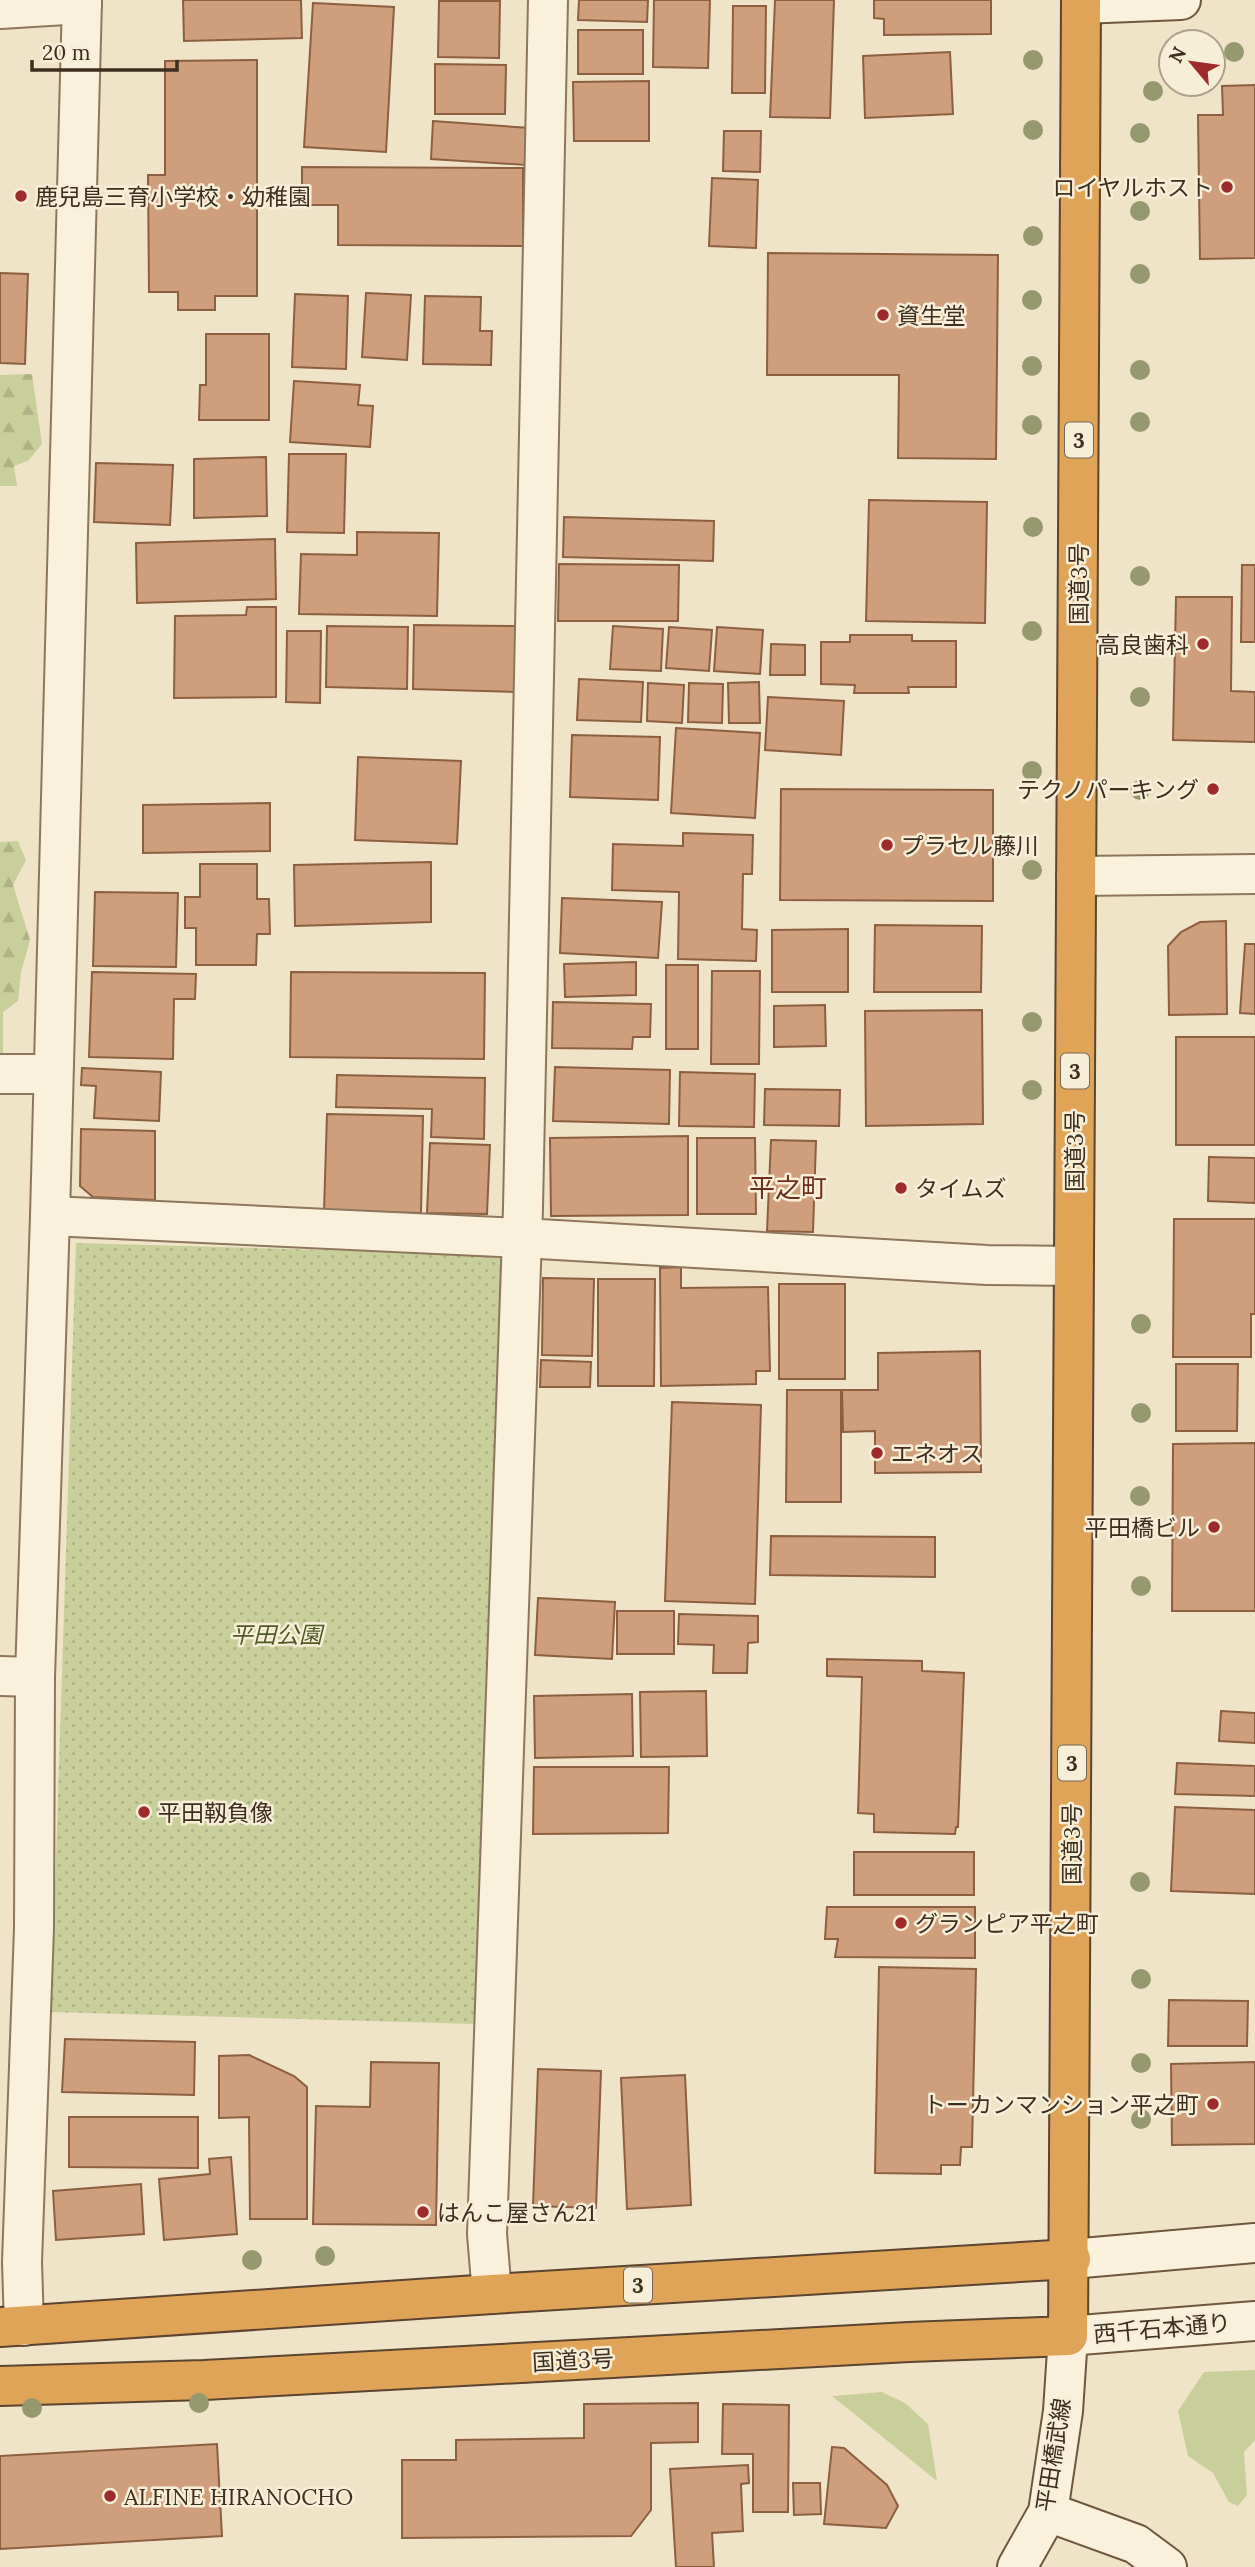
<svg xmlns="http://www.w3.org/2000/svg" width="1255" height="2567" viewBox="0 0 1255 2567" font-family="Lora,'Noto Sans JP',serif">
  <defs>
    <pattern id="forest-firs" width="22" height="20" patternUnits="userSpaceOnUse" patternTransform="scale(1.75)"><rect width="22" height="20" fill="#c9cf9b"/><path d="M5 1l3.5 6h-7zM16 11l3.5 6h-7z" fill="#aeb285"/></pattern>
    <pattern id="park-dots" width="8" height="8" patternUnits="userSpaceOnUse" patternTransform="scale(1.75)"><rect width="8" height="8" fill="#c9cf9b"/><path d="M2 2h.1M6 6h.1" fill="none" stroke="#aeb285" stroke-width="1.8" stroke-linecap="round"/></pattern>
  </defs>
  <rect width="100%" height="100%" fill="#f0e4c8"/>
  <g fill="#c9cf9b">
    <path d="M 1255,2370 L 1255,2440 L 1244,2452 L 1247,2495 L 1238,2506 L 1229,2502 L 1213,2473 L 1188,2456 L 1178,2411 L 1204,2372 Z"/>
    <path d="M 882,2392 L 905,2403 L 928,2424 L 937,2481 L 832,2396 Z"/>
  </g>
  <g fill="url(#forest-firs)">
    <path d="M 32,374 L 42,444 L 28,461 L 14,466 L 17,486 L 0,486 L 0,375 Z"/>
    <path d="M 18,841 L 26,860 L 13,885 L 30,940 L 21,972 L 18,1001 L 3,1012 L 3,1067 L 0,1067 L 0,842 Z"/>
  </g>
  <path fill="url(#park-dots)" d="M 76,1243 L 501,1255 L 476,2024 L 51,2012 Z"/>
  <g fill="#cf9f7d" stroke="#8d5f41" stroke-width="2">
    <path d="M 183,0 L 301,0 L 302,38 L 184,41 Z"/>
    <path d="M 579,0 L 648,0 L 647,22 L 578,20 Z"/>
    <path d="M 654,0 L 710,0 L 708,68 L 653,67 Z"/>
    <path d="M 775,0 L 834,0 L 830,118 L 770,117 Z"/>
    <path d="M 874,0 L 991,0 L 991,34 L 884,35 L 884,19 L 874,18 Z"/>
    <path d="M 439,1 L 500,1 L 499,58 L 438,57 Z"/>
    <path d="M 313,3 L 394,7 L 386,152 L 304,147 Z"/>
    <path d="M 733,6 L 766,6 L 765,93 L 732,93 Z"/>
    <rect x="578" y="30" width="65" height="44"/>
    <path d="M 950,52 L 953,114 L 865,118 L 863,56 Z"/>
    <path d="M 257,60 L 257,296 L 215,296 L 215,310 L 178,310 L 178,292 L 149,292 L 148,175 L 165,175 L 165,61 Z"/>
    <path d="M 435,64 L 506,65 L 505,114 L 435,114 Z"/>
    <path d="M 649,81 L 649,141 L 574,141 L 573,82 Z"/>
    <path d="M 1255,85 L 1255,258 L 1200,259 L 1198,115 L 1223,115 L 1222,86 Z"/>
    <path d="M 433,121 L 530,128 L 527,165 L 431,159 Z"/>
    <path d="M 724,131 L 761,131 L 760,172 L 723,171 Z"/>
    <path d="M 302,167 L 523,168 L 523,246 L 338,245 L 338,205 L 302,205 Z"/>
    <path d="M 712,178 L 758,180 L 756,248 L 709,246 Z"/>
    <path d="M 768,253 L 998,255 L 996,459 L 898,458 L 899,375 L 767,375 Z"/>
    <path d="M 0,273 L 28,274 L 25,364 L 0,363 Z"/>
    <path d="M 366,293 L 411,295 L 407,360 L 362,357 Z"/>
    <path d="M 295,294 L 348,296 L 346,369 L 292,367 Z"/>
    <path d="M 425,296 L 481,297 L 480,331 L 492,331 L 491,365 L 423,364 Z"/>
    <path d="M 206,334 L 269,334 L 269,420 L 199,420 L 200,385 L 206,385 Z"/>
    <path d="M 294,381 L 360,385 L 358,405 L 373,406 L 370,447 L 290,442 Z"/>
    <path d="M 289,454 L 346,454 L 344,533 L 287,532 Z"/>
    <path d="M 266,457 L 267,516 L 194,518 L 194,459 Z"/>
    <path d="M 96,463 L 173,465 L 170,525 L 94,522 Z"/>
    <path d="M 869,500 L 987,502 L 985,623 L 866,621 Z"/>
    <path d="M 564,517 L 714,521 L 713,561 L 563,557 Z"/>
    <path d="M 357,532 L 439,533 L 437,616 L 299,614 L 301,554 L 357,555 Z"/>
    <path d="M 275,539 L 276,599 L 137,603 L 136,543 Z"/>
    <path d="M 559,564 L 679,565 L 678,621 L 558,621 Z"/>
    <path d="M 1242,565 L 1255,565 L 1255,642 L 1241,642 Z"/>
    <path d="M 1176,597 L 1232,597 L 1231,691 L 1255,692 L 1255,742 L 1173,740 Z"/>
    <path d="M 247,607 L 276,607 L 276,697 L 174,698 L 175,616 L 246,615 Z"/>
    <path d="M 414,625 L 520,626 L 519,692 L 413,689 Z"/>
    <path d="M 327,626 L 408,627 L 407,689 L 326,687 Z"/>
    <path d="M 613,626 L 663,629 L 661,671 L 610,669 Z"/>
    <path d="M 669,627 L 712,630 L 709,671 L 666,668 Z"/>
    <path d="M 717,627 L 763,630 L 760,674 L 714,671 Z"/>
    <path d="M 287,631 L 321,631 L 320,703 L 286,702 Z"/>
    <path d="M 850,635 L 912,635 L 912,641 L 956,641 L 956,687 L 908,687 L 909,693 L 854,693 L 855,685 L 821,684 L 821,642 L 850,642 Z"/>
    <path d="M 771,644 L 805,645 L 805,675 L 770,675 Z"/>
    <path d="M 579,679 L 643,682 L 641,722 L 577,720 Z"/>
    <path d="M 759,682 L 760,723 L 729,723 L 728,683 Z"/>
    <path d="M 648,683 L 684,685 L 682,723 L 647,721 Z"/>
    <path d="M 689,683 L 723,684 L 722,723 L 688,722 Z"/>
    <path d="M 768,697 L 844,701 L 841,755 L 765,750 Z"/>
    <path d="M 676,728 L 760,733 L 755,818 L 671,813 Z"/>
    <path d="M 572,735 L 660,737 L 658,800 L 570,797 Z"/>
    <path d="M 358,757 L 461,761 L 457,844 L 355,840 Z"/>
    <path d="M 781,789 L 993,790 L 993,901 L 780,900 Z"/>
    <path d="M 270,803 L 270,851 L 143,853 L 143,805 Z"/>
    <path d="M 683,833 L 753,835 L 752,874 L 743,874 L 742,929 L 757,930 L 756,961 L 678,959 L 679,892 L 612,890 L 613,844 L 683,846 Z"/>
    <path d="M 431,862 L 431,922 L 295,926 L 294,865 Z"/>
    <path d="M 200,864 L 257,864 L 257,899 L 269,899 L 270,934 L 257,934 L 256,965 L 196,965 L 196,928 L 185,928 L 185,897 L 200,897 Z"/>
    <path d="M 95,892 L 178,893 L 176,967 L 93,966 Z"/>
    <path d="M 562,898 L 662,902 L 658,958 L 560,953 Z"/>
    <path d="M 1226,921 L 1227,1014 L 1169,1015 L 1168,946 L 1181,932 L 1200,922 Z"/>
    <path d="M 875,925 L 982,926 L 981,992 L 874,992 Z"/>
    <path d="M 848,929 L 848,992 L 772,992 L 772,930 Z"/>
    <path d="M 1245,944 L 1255,944 L 1255,1014 L 1240,1013 Z"/>
    <path d="M 636,962 L 636,995 L 565,997 L 564,964 Z"/>
    <rect x="666" y="965" width="32" height="84"/>
    <path d="M 712,971 L 760,971 L 759,1064 L 711,1064 Z"/>
    <path d="M 92,972 L 196,974 L 195,999 L 174,999 L 173,1059 L 89,1057 Z"/>
    <path d="M 291,972 L 485,973 L 484,1059 L 290,1057 Z"/>
    <path d="M 553,1002 L 651,1004 L 650,1037 L 633,1037 L 632,1049 L 552,1048 Z"/>
    <path d="M 825,1005 L 826,1046 L 774,1047 L 774,1006 Z"/>
    <path d="M 982,1010 L 983,1124 L 866,1126 L 865,1011 Z"/>
    <rect x="1176" y="1037" width="79" height="108"/>
    <path d="M 555,1067 L 670,1070 L 669,1124 L 553,1121 Z"/>
    <path d="M 82,1068 L 161,1072 L 159,1121 L 94,1118 L 96,1086 L 81,1085 Z"/>
    <path d="M 680,1072 L 755,1074 L 754,1127 L 679,1126 Z"/>
    <path d="M 337,1075 L 485,1078 L 484,1139 L 431,1137 L 432,1109 L 336,1107 Z"/>
    <path d="M 765,1089 L 840,1090 L 839,1126 L 764,1125 Z"/>
    <path d="M 327,1114 L 423,1116 L 421,1213 L 324,1211 Z"/>
    <path d="M 81,1129 L 155,1131 L 155,1200 L 93,1197 L 80,1186 Z"/>
    <path d="M 688,1136 L 688,1215 L 551,1216 L 550,1138 Z"/>
    <path d="M 697,1138 L 755,1138 L 756,1214 L 697,1214 Z"/>
    <path d="M 771,1140 L 816,1141 L 813,1232 L 767,1231 Z"/>
    <path d="M 430,1143 L 490,1145 L 487,1214 L 427,1213 Z"/>
    <path d="M 1209,1157 L 1255,1158 L 1255,1203 L 1208,1201 Z"/>
    <path d="M 1174,1219 L 1255,1219 L 1255,1314 L 1251,1314 L 1251,1357 L 1173,1357 Z"/>
    <path d="M 681,1267 L 681,1288 L 768,1287 L 770,1371 L 756,1371 L 756,1384 L 661,1386 L 660,1268 Z"/>
    <path d="M 543,1278 L 594,1279 L 592,1356 L 542,1355 Z"/>
    <path d="M 598,1279 L 655,1279 L 654,1386 L 598,1386 Z"/>
    <rect x="779" y="1284" width="66" height="95"/>
    <path d="M 980,1351 L 981,1472 L 875,1473 L 875,1431 L 843,1432 L 842,1390 L 878,1390 L 878,1353 Z"/>
    <path d="M 541,1360 L 591,1362 L 590,1387 L 540,1387 Z"/>
    <path d="M 1176,1364 L 1238,1364 L 1237,1431 L 1176,1431 Z"/>
    <path d="M 787,1390 L 841,1390 L 841,1502 L 786,1502 Z"/>
    <path d="M 672,1402 L 761,1405 L 755,1604 L 665,1601 Z"/>
    <path d="M 1255,1443 L 1255,1611 L 1172,1611 L 1173,1444 Z"/>
    <path d="M 771,1536 L 935,1537 L 935,1577 L 770,1575 Z"/>
    <path d="M 538,1598 L 615,1602 L 612,1659 L 535,1655 Z"/>
    <rect x="617" y="1611" width="57" height="43"/>
    <path d="M 679,1614 L 758,1616 L 758,1642 L 748,1643 L 747,1673 L 713,1673 L 714,1645 L 678,1644 Z"/>
    <path d="M 827,1659 L 922,1661 L 922,1671 L 964,1673 L 958,1827 L 956,1827 L 955,1834 L 874,1832 L 874,1814 L 858,1813 L 862,1677 L 827,1676 Z"/>
    <path d="M 706,1691 L 707,1756 L 641,1757 L 640,1692 Z"/>
    <path d="M 632,1694 L 633,1756 L 535,1758 L 534,1696 Z"/>
    <path d="M 1221,1711 L 1255,1713 L 1255,1743 L 1219,1741 Z"/>
    <path d="M 1177,1763 L 1255,1766 L 1255,1796 L 1175,1794 Z"/>
    <path d="M 534,1767 L 669,1767 L 668,1833 L 533,1834 Z"/>
    <path d="M 1175,1807 L 1255,1810 L 1255,1894 L 1171,1891 Z"/>
    <rect x="854" y="1852" width="120" height="43"/>
    <path d="M 827,1907 L 975,1907 L 975,1958 L 835,1957 L 838,1939 L 825,1939 Z"/>
    <path d="M 879,1967 L 976,1969 L 972,2147 L 961,2147 L 960,2165 L 941,2165 L 941,2174 L 875,2173 Z"/>
    <path d="M 1169,2000 L 1248,2001 L 1247,2046 L 1168,2046 Z"/>
    <path d="M 65,2039 L 195,2042 L 194,2095 L 62,2092 Z"/>
    <path d="M 249,2055 L 294,2076 L 307,2087 L 307,2219 L 250,2219 L 249,2117 L 219,2118 L 219,2056 Z"/>
    <path d="M 371,2062 L 439,2063 L 436,2225 L 313,2224 L 316,2106 L 370,2107 Z"/>
    <path d="M 1255,2062 L 1255,2144 L 1172,2145 L 1171,2064 Z"/>
    <path d="M 538,2069 L 601,2071 L 596,2208 L 533,2206 Z"/>
    <path d="M 685,2075 L 691,2205 L 627,2209 L 621,2078 Z"/>
    <path d="M 69,2117 L 198,2117 L 198,2168 L 69,2167 Z"/>
    <path d="M 231,2157 L 237,2234 L 164,2240 L 159,2179 L 210,2174 L 209,2159 Z"/>
    <path d="M 141,2184 L 144,2234 L 56,2240 L 53,2191 Z"/>
    <path d="M 698,2403 L 698,2442 L 651,2443 L 651,2510 L 631,2536 L 402,2538 L 402,2460 L 456,2460 L 456,2440 L 584,2438 L 584,2404 Z"/>
    <path d="M 723,2404 L 789,2405 L 788,2512 L 753,2512 L 753,2454 L 722,2454 Z"/>
    <path d="M 217,2444 L 222,2536 L 0,2549 L 0,2456 Z"/>
    <path d="M 832,2447 L 844,2448 L 887,2485 L 898,2506 L 886,2528 L 824,2524 Z"/>
    <path d="M 748,2465 L 749,2483 L 741,2484 L 743,2531 L 712,2533 L 714,2567 L 676,2567 L 670,2469 Z"/>
    <path d="M 793,2483 L 820,2483 L 821,2514 L 794,2515 Z"/>
  </g>
  <g fill="none" stroke-linecap="round" stroke-linejoin="round">
    <g stroke="#8d765c" stroke-width="42">
      <g id="street">
        <path d="M 0,9 L 82,4"/>
        <path d="M 1076,876 L 1255,874"/>
        <path d="M 0,1074 L 53,1074"/>
        <path d="M 50,1216 L 522,1238 L 987,1265 L 1074,1266"/>
        <path d="M 0,1676 L 35,1677"/>
        <path d="M 492,2294 L 487,2234 L 523,1208 L 548,0"/>
        <path d="M 24,2326 L 22,2262 L 34,1928 L 35,1677 L 50,1216 L 82,0"/>
      </g>
    </g>
    <g stroke="#6f573f" stroke-width="42">
      <g id="secondary">
        <path d="M 1081,4 L 1181,0"/>
        <path d="M 1071,2259 L 1255,2243"/>
        <path d="M 1048,2512 L 1136,2544 L 1167,2567"/>
        <path d="M 1017,2567 L 1048,2512 L 1063,2411 L 1068,2336 L 1255,2321"/>
      </g>
    </g>
    <g stroke="#5b4430" stroke-width="42">
      <g id="highway">
        <path d="M 0,2327 L 492,2294 L 1071,2259"/>
        <path d="M 0,2386 L 204,2380 L 909,2342 L 1068,2336 L 1081,0"/>
      </g>
    </g>
    <use href="#street" stroke="#faf1dc" stroke-width="38"/>
    <use href="#secondary" stroke="#faf1dc" stroke-width="38"/>
    <use href="#highway" stroke="#e0a458" stroke-width="38"/>
  </g>
  <g fill="#96986f">
    <circle cx="1234" cy="52" r="10"/>
    <circle cx="1033" cy="60" r="10"/>
    <circle cx="1153" cy="91" r="10"/>
    <circle cx="1033" cy="130" r="10"/>
    <circle cx="1140" cy="133" r="10"/>
    <circle cx="1140" cy="211" r="10"/>
    <circle cx="1033" cy="236" r="10"/>
    <circle cx="1140" cy="274" r="10"/>
    <circle cx="1032" cy="300" r="10"/>
    <circle cx="1032" cy="366" r="10"/>
    <circle cx="1140" cy="370" r="10"/>
    <circle cx="1140" cy="422" r="10"/>
    <circle cx="1032" cy="425" r="10"/>
    <circle cx="1033" cy="527" r="10"/>
    <circle cx="1140" cy="576" r="10"/>
    <circle cx="1032" cy="631" r="10"/>
    <circle cx="1140" cy="697" r="10"/>
    <circle cx="1032" cy="771" r="10"/>
    <circle cx="1140" cy="790" r="10"/>
    <circle cx="1032" cy="870" r="10"/>
    <circle cx="1032" cy="1022" r="10"/>
    <circle cx="1032" cy="1090" r="10"/>
    <circle cx="1141" cy="1324" r="10"/>
    <circle cx="1141" cy="1413" r="10"/>
    <circle cx="1140" cy="1496" r="10"/>
    <circle cx="1141" cy="1586" r="10"/>
    <circle cx="1140" cy="1882" r="10"/>
    <circle cx="1141" cy="1979" r="10"/>
    <circle cx="1141" cy="2063" r="10"/>
    <circle cx="1141" cy="2119" r="10"/>
    <circle cx="325" cy="2256" r="10"/>
    <circle cx="252" cy="2260" r="10"/>
    <circle cx="199" cy="2403" r="10"/>
    <circle cx="32" cy="2408" r="10"/>
  </g>
  <g fill="#9e2a2b" stroke="#f7eed8" stroke-width="2.5">
    <circle cx="1227" cy="187" r="7"/>
    <circle cx="21" cy="196" r="7"/>
    <circle cx="883" cy="315" r="7"/>
    <circle cx="1203" cy="644" r="7"/>
    <circle cx="1213" cy="789" r="7"/>
    <circle cx="887" cy="845" r="7"/>
    <circle cx="901" cy="1188" r="7"/>
    <circle cx="877" cy="1453" r="7"/>
    <circle cx="1214" cy="1527" r="7"/>
    <circle cx="144" cy="1812" r="7"/>
    <circle cx="901" cy="1923" r="7"/>
    <circle cx="1213" cy="2104" r="7"/>
    <circle cx="423" cy="2212" r="7"/>
    <circle cx="110" cy="2496" r="7"/>
  </g>
  <g text-anchor="middle" dominant-baseline="central" stroke-width="5" stroke-linejoin="round" paint-order="stroke">
    <g fill="#f7eed8" stroke="#756857" stroke-width="2">
      <rect x="1065" y="422.5" width="28" height="35" rx="5"/>
      <rect x="1061" y="1053.5" width="28" height="35" rx="5"/>
      <rect x="1058" y="1745.5" width="28" height="35" rx="5"/>
      <rect x="624" y="2267.5" width="28" height="35" rx="5"/>
    </g>
    <g font-size="21" font-weight="bold" fill="#3d2e20">
      <text x="1079" y="440">3</text>
      <text x="1075" y="1071">3</text>
      <text x="1072" y="1763">3</text>
      <text x="638" y="2285">3</text>
    </g>
    <g font-size="23" fill="#3d2e20" stroke="#f7eed8" text-anchor="start">
      <text x="1213" y="187" text-anchor="end">ロイヤルホスト</text>
      <text x="35" y="196">鹿兒島三育小学校・幼稚園</text>
      <text x="897" y="315">資生堂</text>
      <text x="1189" y="644" text-anchor="end">高良歯科</text>
      <text x="1199" y="789" text-anchor="end">テクノパーキング</text>
      <text x="901" y="845">プラセル藤川</text>
      <text x="915" y="1188">タイムズ</text>
      <text x="891" y="1453">エネオス</text>
      <text x="1200" y="1527" text-anchor="end">平田橋ビル</text>
      <text x="158" y="1812">平田靱負像</text>
      <text x="915" y="1923">グランピア平之町</text>
      <text x="1199" y="2104" text-anchor="end">トーカンマンション平之町</text>
      <text x="437" y="2212">はんこ屋さん21</text>
      <text x="124" y="2496">ALFINE HIRANOCHO</text>
    </g>
    <g font-size="23" fill="#3d2e20" stroke="#f7eed8">
      <text transform="translate(1078 584) rotate(-90)">国道3号</text>
      <text transform="translate(1074 1151) rotate(-90)">国道3号</text>
      <text transform="translate(1071 1844) rotate(-90)">国道3号</text>
      <text transform="translate(1162 2328) rotate(-5)">西千石本通り</text>
      <text transform="translate(573 2360) rotate(-3)">国道3号</text>
      <text transform="translate(1053 2455) rotate(-81)">平田橋武線</text>
    </g>
    <g font-size="23" font-style="italic" fill="#4d5a26" stroke="#f7eed8">
      <text x="276" y="1634">平田公園</text>
    </g>
    <g font-size="26" fill="#6b2e1e" stroke="#f7eed8">
      <text x="788" y="1187">平之町</text>
    </g>
  </g>
  <g transform="translate(1192 63) rotate(299)"><circle r="33" fill="#f7eed8" stroke="#ada18e" stroke-width="2"/>
  <path d="M0-5L12 26L0 18L-12 26Z" fill="#9e2a2b"/>
  <text y="-10" font-size="19" font-weight="bold" text-anchor="middle" fill="#3d2e20">N</text>
  </g>
  <path d="M32 60v10h145v-10" fill="none" stroke="#3d2e20" stroke-width="3.5"/>
  <text x="42" y="60" font-size="21" fill="#3d2e20" stroke="#f7eed8" stroke-width="5" paint-order="stroke">20 m</text>
</svg>
